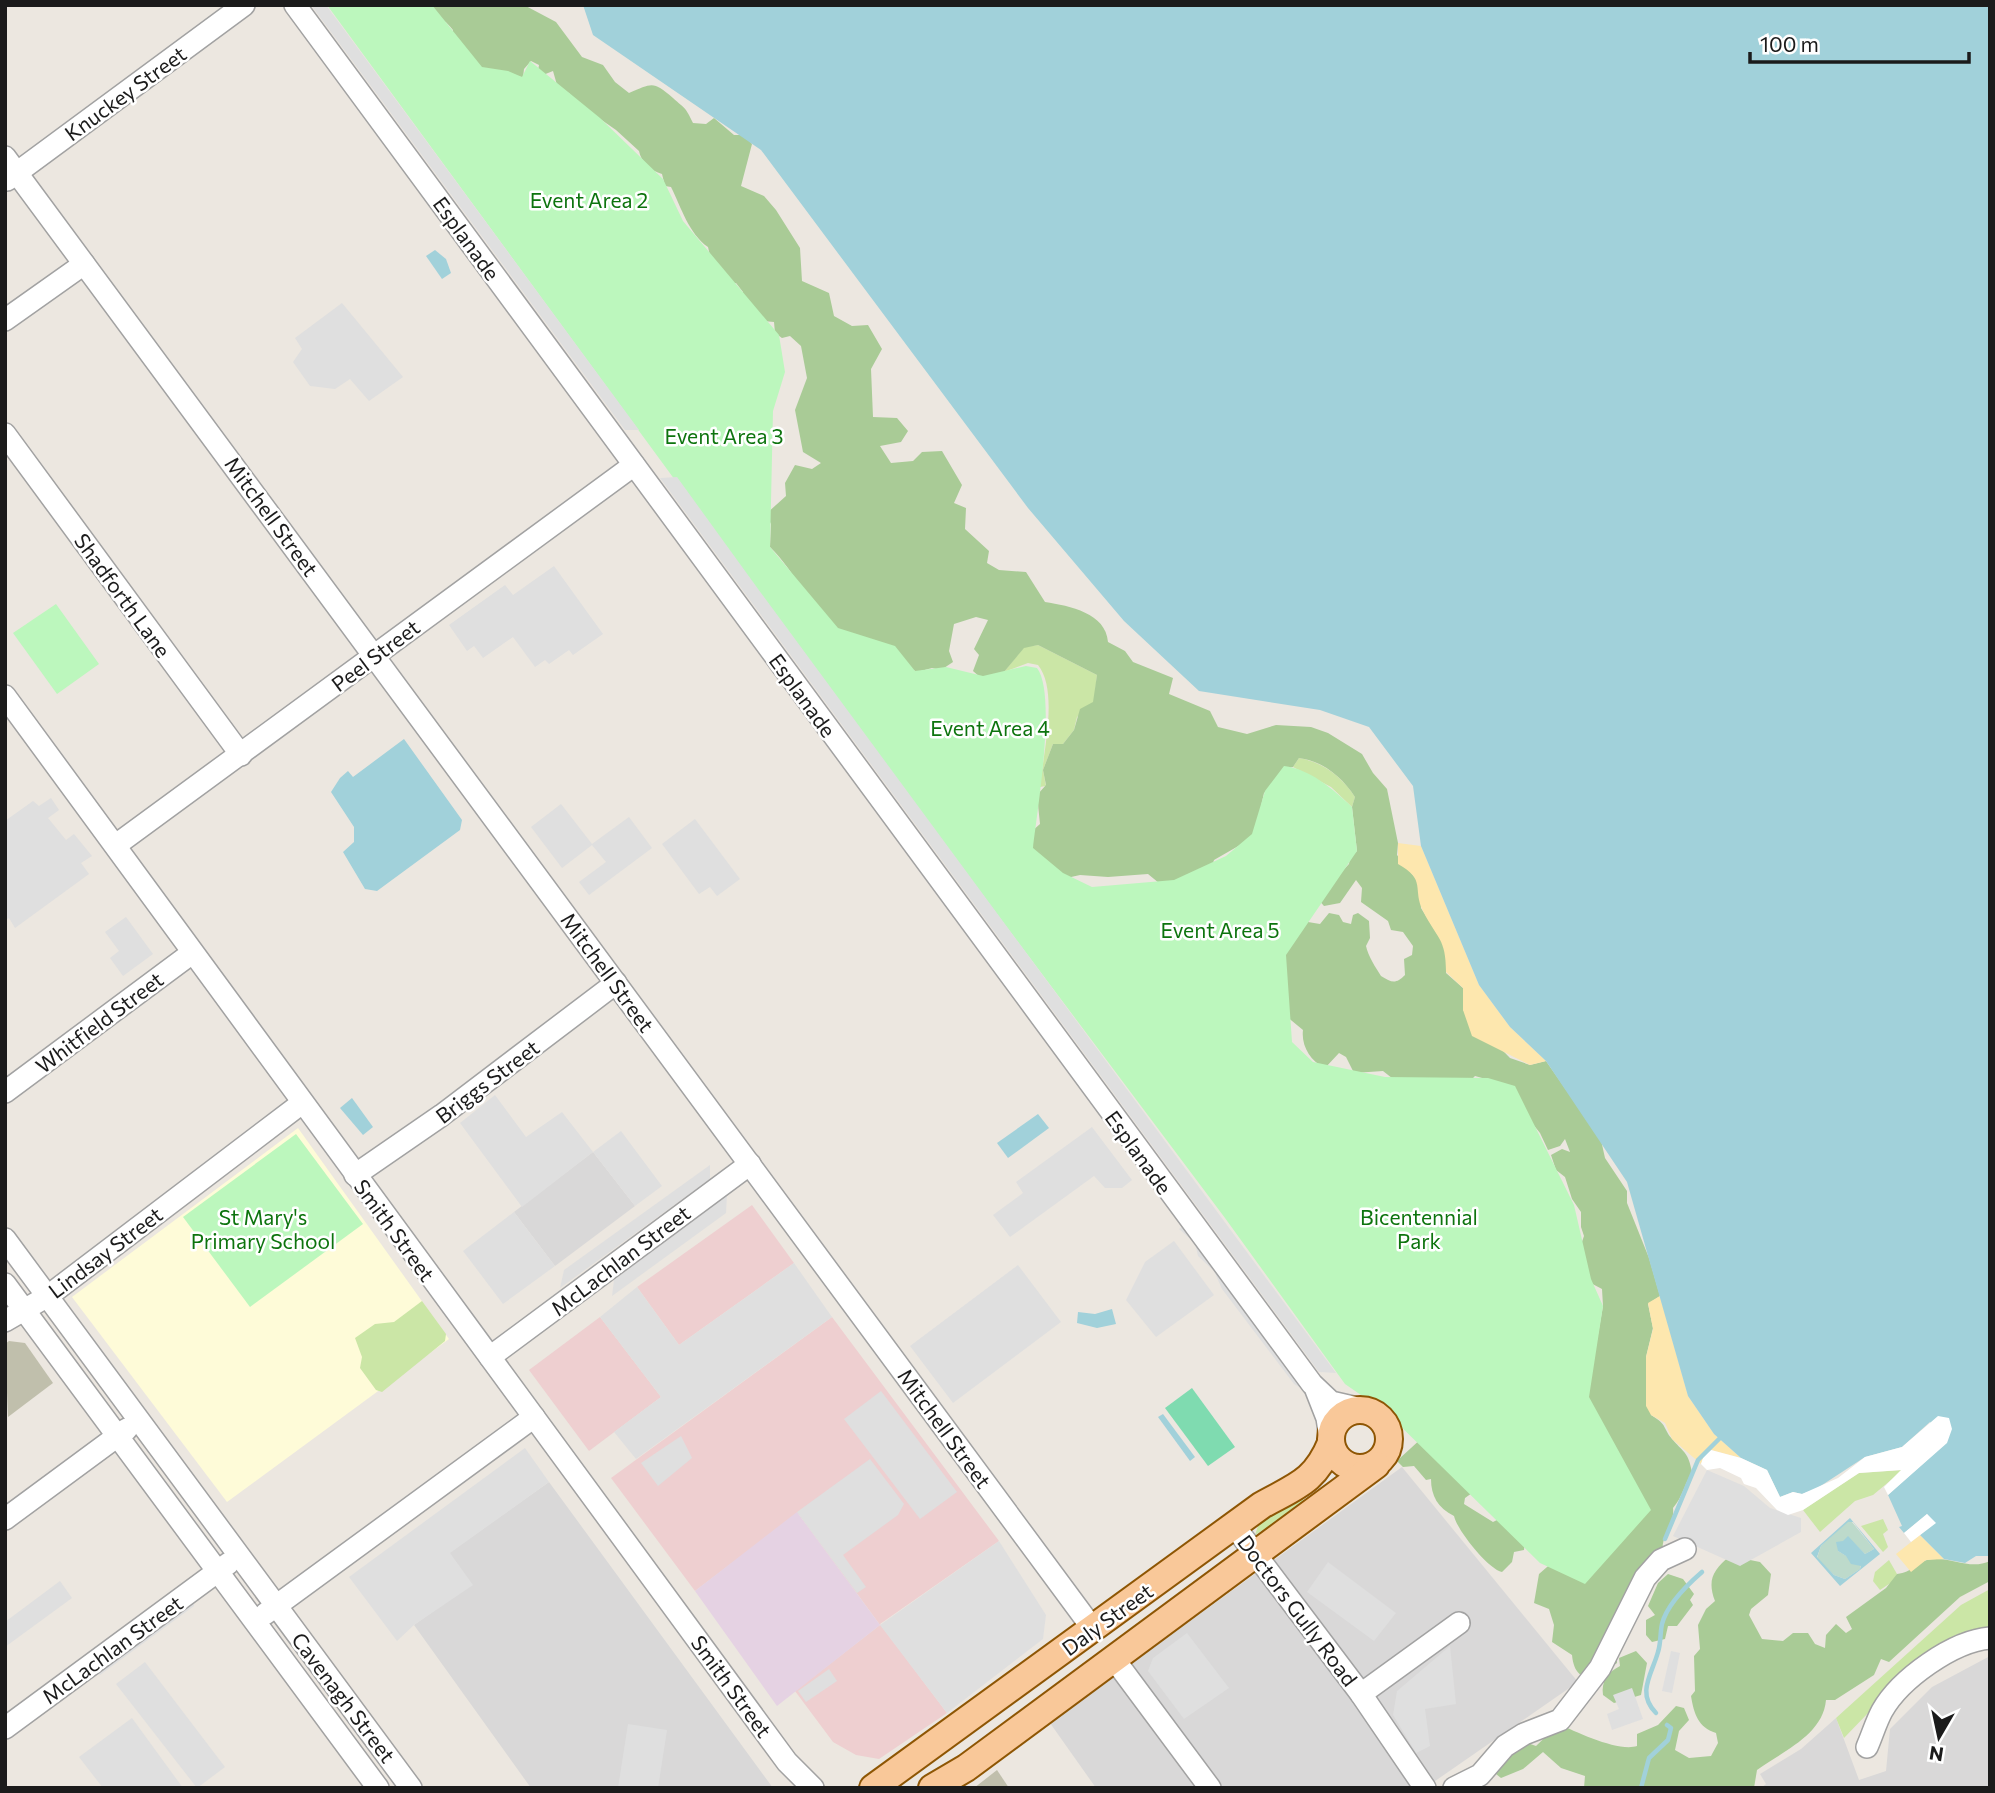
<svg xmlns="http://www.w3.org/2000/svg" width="1995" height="1793" viewBox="0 0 1995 1793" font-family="Commissioner,sans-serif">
  <rect width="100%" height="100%" fill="#ece7e0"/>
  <g fill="#d9d8d8">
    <path d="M 593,1152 L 635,1206 L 555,1266 L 514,1212 Z"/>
    <path d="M 1402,1467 L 1578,1682 L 1425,1788 L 1096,1788 L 1050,1723 Z"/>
    <path d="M 549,1482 L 773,1788 L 531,1788 L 414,1625 L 471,1584 L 449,1553 Z"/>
    <path d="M 1990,1656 L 1990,1788 L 1761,1788 L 1766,1784 L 1760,1774 L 1801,1749 L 1836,1718 L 1859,1780 L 1886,1771 L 1890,1729 L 1932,1687 Z"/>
  </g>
  <g fill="#eecfd0">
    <path d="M 752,1205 L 794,1263 L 679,1345 L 637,1287 Z"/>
    <path d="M 600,1317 L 661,1397 L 589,1451 L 529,1370 Z"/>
    <path d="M 832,1317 L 999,1541 L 880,1624 L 947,1713 L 879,1759 L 856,1755 L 833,1742 L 795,1691 L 880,1625 L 798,1513 L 695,1591 L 611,1478 Z"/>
  </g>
  <path fill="#e5d2e3" d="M 797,1512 L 880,1625 L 777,1706 L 695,1591 Z"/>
  <path fill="#fefbd8" d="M 298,1128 L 449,1339 L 227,1502 L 72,1297 Z"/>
  <g fill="#c0bfac">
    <path d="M 9,1341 L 25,1343 L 53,1383 L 8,1417 L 5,1344 Z"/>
    <path d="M 997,1770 L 1009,1788 L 974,1788 Z"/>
  </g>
  <g fill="#cbe6a6">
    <path d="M 1038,645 L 1097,675 L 1094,702 L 1077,717 L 1074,730 L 1063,744 L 1053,744 L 1043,770 L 1046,786 L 1040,787 C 1043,754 1059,691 1038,665 L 1028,663 L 1004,672 L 1024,647 Z"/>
    <path d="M 1299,758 C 1323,762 1342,777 1355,797 L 1352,807 L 1331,787 L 1293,767 Z"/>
    <path d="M 422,1301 L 446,1334 L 445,1341 L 382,1392 L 376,1390 L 360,1368 L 362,1357 L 355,1338 L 375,1324 L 394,1322 Z"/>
    <path d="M 1903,1470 L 1873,1495 L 1855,1501 L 1820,1532 L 1803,1510 L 1859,1473 Z"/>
    <path d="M 1301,1496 L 1306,1503 L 1255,1535 L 1260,1520 Z"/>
    <path d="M 1883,1519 L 1888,1530 L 1883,1534 L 1888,1547 L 1883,1552 L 1861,1526 Z"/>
    <path d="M 1889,1560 L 1897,1574 L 1895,1580 L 1880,1590 L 1873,1581 L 1875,1572 Z"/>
    <path d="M 1990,1589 L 1990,1630 L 1895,1685 L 1844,1738 L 1836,1718 L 1961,1605 Z"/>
  </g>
  <g fill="#a9cb96">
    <path d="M 424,5 L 524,5 L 556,22 L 582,57 L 603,65 L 615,82 L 629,93 C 653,83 653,81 673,98 C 685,109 685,106 693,123 L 706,124 L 714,118 L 734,135 L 744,135 L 752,144 L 741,186 L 764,196 L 776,210 L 800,248 L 802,281 L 829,293 L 834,316 L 852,326 L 868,325 L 882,349 L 871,369 L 873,417 L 897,418 L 908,431 L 901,442 L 880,446 L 891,463 L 913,461 L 922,452 L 942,451 L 962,485 L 954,503 L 966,508 L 965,529 L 989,551 L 987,563 L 999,570 L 1026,572 L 1045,602 C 1070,606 1106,613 1108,642 L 1125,651 L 1133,662 L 1173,678 L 1169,694 L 1210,711 L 1218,727 L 1247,734 L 1276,725 L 1311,727 L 1328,733 L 1362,754 L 1373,773 L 1387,789 L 1398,843 L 1397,855 L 1420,884 L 1421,908 L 1446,948 L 1446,973 L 1463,988 L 1463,1010 L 1510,1058 L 1530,1065 L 1546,1061 L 1601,1140 L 1605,1158 L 1627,1191 L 1627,1203 L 1649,1258 L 1660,1296 L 1648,1304 L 1653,1328 L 1646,1357 L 1651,1415 C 1669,1426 1662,1428 1673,1440 C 1685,1454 1688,1452 1692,1472 C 1684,1485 1683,1496 1673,1508 C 1675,1525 1660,1535 1663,1553 L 1617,1654 L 1617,1663 L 1601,1674 L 1598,1681 C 1581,1677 1574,1674 1572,1655 L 1552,1642 L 1554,1625 L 1549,1609 L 1534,1603 L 1539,1574 L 1555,1560 L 1566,1519 L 1603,1306 L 1602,1289 L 1583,1279 L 1573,1268 L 1584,1236 L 1581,1227 L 1581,1212 L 1572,1199 L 1565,1177 L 1556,1170 L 1551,1155 L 1562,1149 L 1570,1152 L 1565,1139 L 1560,1146 L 1548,1150 L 1540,1133 L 1500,1083 L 1475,1076 L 1472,1079 L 1397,1082 L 1383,1071 L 1354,1073 L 1346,1057 L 1339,1053 L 1325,1068 C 1310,1061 1301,1045 1303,1030 L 1286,1016 L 1275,974 L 1296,920 L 1320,924 L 1329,913 L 1339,915 L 1343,922 L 1351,924 L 1353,915 L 1358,913 L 1369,921 L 1370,938 L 1366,946 C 1368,956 1376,968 1381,976 C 1392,983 1396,984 1405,975 L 1404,959 L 1412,955 L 1413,946 L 1403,932 L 1391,930 L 1388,921 L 1361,902 L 1362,888 L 1356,880 L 1340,903 L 1324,906 L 1317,898 L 1349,864 L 1350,857 L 1357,851 L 1352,807 L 1355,797 C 1342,777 1323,761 1299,758 L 1293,767 L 1282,769 L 1282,777 L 1264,793 L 1254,837 L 1214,860 L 1211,869 L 1165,888 L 1148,874 L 1108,877 L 1080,875 L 1062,879 L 1035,864 L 1031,832 L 1040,824 L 1037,795 L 1046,785 L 1043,770 L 1053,744 L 1063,744 L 1074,730 L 1080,709 L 1093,702 L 1097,675 L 1038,645 L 1024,648 L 1004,672 L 981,678 L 973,671 L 979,655 L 974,649 L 988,620 L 976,617 L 954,624 L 949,651 L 953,662 L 941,670 L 932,668 L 917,672 C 895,659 859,650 840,635 C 810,611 797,573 770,547 L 771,524 L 766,514 L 786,496 L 785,483 L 795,465 L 812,469 L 821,463 L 803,452 L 795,410 L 807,378 L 801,346 L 790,336 L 782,338 L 775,333 L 774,322 L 763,321 L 741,298 L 743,292 L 736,283 L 732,284 L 711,260 L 708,247 C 689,234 681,207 671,187 L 665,186 L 662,174 C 651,171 641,162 639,151 L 616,130 L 570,98 L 570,94 L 557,85 L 553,71 L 543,75 L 538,71 L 539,65 L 531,61 L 524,69 L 523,77 L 489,75 L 452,37 L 453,30 C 445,19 434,15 424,5 Z"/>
    <path d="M 1423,1437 L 1472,1493 L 1465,1498 L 1464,1504 L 1493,1522 L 1501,1518 L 1525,1537 L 1524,1550 L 1514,1552 L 1512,1562 L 1502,1572 C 1488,1569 1457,1530 1454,1516 C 1438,1508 1431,1496 1431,1479 L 1426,1480 L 1414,1466 L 1403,1467 L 1397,1461 L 1387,1470 Z"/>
    <path d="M 1730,1556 L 1760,1562 L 1771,1574 L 1768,1595 L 1751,1609 L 1749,1615 L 1762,1639 L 1783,1641 L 1793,1633 L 1808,1633 L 1815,1644 L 1825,1648 L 1826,1635 L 1836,1624 L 1846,1633 L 1852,1629 L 1846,1617 L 1886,1588 L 1897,1574 C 1913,1572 1915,1563 1927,1560 C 1950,1555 1969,1571 1990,1561 L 1990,1581 L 1960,1597 L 1889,1662 L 1881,1659 L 1874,1675 L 1835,1700 L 1826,1700 C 1823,1735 1783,1751 1757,1770 L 1754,1788 L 1584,1788 L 1585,1776 L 1561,1768 L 1543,1752 L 1523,1769 L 1501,1778 L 1491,1770 L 1522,1741 L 1536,1746 L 1559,1724 C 1578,1733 1619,1752 1637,1746 L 1637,1734 L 1658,1725 L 1676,1706 L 1684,1708 L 1689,1720 L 1679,1731 L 1675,1750 L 1689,1758 L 1711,1756 L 1718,1743 L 1716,1733 C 1698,1727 1694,1714 1691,1696 L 1695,1691 L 1694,1656 L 1700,1649 L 1698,1625 L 1706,1609 L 1715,1601 C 1707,1580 1713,1570 1730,1556 Z"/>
    <path d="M 1668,1574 L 1683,1579 L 1694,1594 L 1690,1600 L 1693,1605 L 1677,1626 L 1668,1626 L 1665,1639 L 1652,1642 L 1646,1635 L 1646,1620 L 1655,1615 L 1648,1606 L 1658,1583 Z"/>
    <path d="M 1636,1651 L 1647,1663 L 1641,1695 L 1614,1703 L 1603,1695 C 1601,1681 1608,1672 1620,1666 L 1619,1658 Z"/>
  </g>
  <path fill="#bddacb" d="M 1847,1522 L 1852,1522 L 1874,1549 L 1865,1554 L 1854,1543 L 1838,1551 L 1861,1565 L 1860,1569 L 1845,1579 L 1834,1575 L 1817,1558 L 1821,1546 Z"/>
  <g fill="#fde7ae">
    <path d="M 1398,843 L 1421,846 L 1479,985 L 1510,1027 L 1546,1061 L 1530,1065 L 1472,1036 L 1463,1010 L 1463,988 L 1446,972 C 1446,938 1437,939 1423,911 C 1412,889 1427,880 1398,864 Z"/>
    <path d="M 1660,1296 L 1688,1396 L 1714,1434 L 1741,1458 L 1711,1450 L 1704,1455 L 1701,1464 L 1672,1439 L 1665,1423 L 1651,1415 L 1646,1406 L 1646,1357 L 1653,1329 L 1648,1303 Z"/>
    <path d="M 1920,1535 L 1944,1559 L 1926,1560 L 1911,1572 L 1896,1554 Z"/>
  </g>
  <g fill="#bcf7bd">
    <path d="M 327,5 L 432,5 L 482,67 L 508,71 L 522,77 L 530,61 L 600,118 L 663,179 L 683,221 L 779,335 L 785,372 L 773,411 L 770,547 L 838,628 L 895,646 L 915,671 L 946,667 L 983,676 L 1026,666 L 1037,668 C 1057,694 1037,811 1033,848 L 1063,873 L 1092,887 L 1174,880 L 1226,856 L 1252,834 L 1265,791 L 1284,766 C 1310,769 1333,789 1352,807 L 1357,851 L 1286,955 L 1292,1042 L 1313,1062 L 1385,1077 L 1488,1078 L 1515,1086 L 1574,1205 L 1591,1279 L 1603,1306 L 1589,1397 L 1651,1510 L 1585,1584 L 1540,1563 L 1387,1413 L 1345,1384 L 1225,1218 L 820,678 Z"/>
    <path d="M 56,604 L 99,664 L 57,694 L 13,633 Z"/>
    <path d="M 296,1134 L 363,1224 L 250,1307 L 183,1217 Z"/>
  </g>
  <path fill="#7fdbb0" d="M 1192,1388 L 1235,1447 L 1208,1466 L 1165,1408 Z"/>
  <g fill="#dfdfdf">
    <path d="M 311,5 L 326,5 L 639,430 L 625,430 Z"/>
    <path d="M 342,303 L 403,377 L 369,401 L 350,379 L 335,389 L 310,386 L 293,362 L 302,349 L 295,338 Z"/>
    <path d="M 677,477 L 761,593 L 1336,1373 L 1319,1372 L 660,478 Z"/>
    <path d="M 554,566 L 603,634 L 573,655 L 569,650 L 549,664 L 545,660 L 535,667 L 513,637 L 483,658 L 474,646 L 467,651 L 449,625 L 505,585 L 513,595 Z"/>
    <path d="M 51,798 L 59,810 L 48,818 L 66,840 L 74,834 L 92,856 L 81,863 L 89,874 L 15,928 L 9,918 L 5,920 L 5,821 L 33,801 L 39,806 Z"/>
    <path d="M 561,804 L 592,844 L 629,817 L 652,848 L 589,895 L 579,882 L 606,862 L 592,845 L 562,868 L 531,827 Z"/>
    <path d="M 695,819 L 740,879 L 717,896 L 710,887 L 699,894 L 662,844 Z"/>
    <path d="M 126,917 L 153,954 L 123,976 L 110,958 L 119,951 L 105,932 Z"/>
    <path d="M 495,1095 L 526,1137 L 562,1112 L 593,1152 L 621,1131 L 662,1186 L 635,1206 L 593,1152 L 522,1207 L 460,1123 Z"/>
    <path d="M 1092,1127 L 1132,1180 L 1122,1188 L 1105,1188 L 1094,1176 L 1010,1237 L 993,1215 L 1023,1193 L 1016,1182 Z"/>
    <path d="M 710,1165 L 710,1179 L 560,1288 L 564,1270 Z"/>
    <path d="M 727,1195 L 726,1213 L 612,1296 L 614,1280 Z"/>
    <path d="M 514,1212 L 555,1266 L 503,1304 L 463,1251 Z"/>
    <path d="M 1183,1226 L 1304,1390 L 1294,1384 L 1222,1289 L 1214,1271 L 1198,1256 L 1195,1243 L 1179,1229 Z"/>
    <path d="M 1174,1241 L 1214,1295 L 1156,1337 L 1126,1300 L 1145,1262 Z"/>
    <path d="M 794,1263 L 832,1317 L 636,1459 L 614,1432 L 661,1397 L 600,1317 L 637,1287 L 679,1345 Z"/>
    <path d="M 1018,1265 L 1061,1322 L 953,1403 L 910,1346 Z"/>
    <path d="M 881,1391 L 957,1492 L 920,1519 L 844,1419 Z"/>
    <path d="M 681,1436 L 692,1458 L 658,1486 L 641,1463 Z"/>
    <path d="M 525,1448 L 549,1482 L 450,1553 L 473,1585 L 414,1625 L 397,1641 L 349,1577 Z"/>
    <path d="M 870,1459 L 904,1504 L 898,1515 L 843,1555 L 866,1587 L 857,1593 L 797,1512 Z"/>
    <path d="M 1707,1470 L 1744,1486 L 1770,1508 L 1801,1518 L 1801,1532 L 1740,1566 L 1673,1536 Z"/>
    <path d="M 999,1541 L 1046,1615 L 1043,1639 L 947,1713 L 880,1625 Z"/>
    <path d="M 1328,1562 L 1396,1613 L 1374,1641 L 1307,1592 Z"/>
    <path d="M 60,1581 L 72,1598 L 5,1647 L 5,1622 Z"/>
    <path d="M 193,1601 L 194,1606 L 100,1675 L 97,1672 Z"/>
    <path d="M 1187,1633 L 1229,1688 L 1184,1719 L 1148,1671 L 1153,1658 Z"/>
    <path d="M 1450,1646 L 1456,1704 L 1425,1709 L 1430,1746 L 1416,1753 L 1393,1715 L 1397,1691 Z"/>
    <path d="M 1671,1651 L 1680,1653 L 1672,1693 L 1662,1691 Z"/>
    <path d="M 145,1662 L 225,1767 L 197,1788 L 116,1684 Z"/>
    <path d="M 829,1669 L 837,1681 L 806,1702 L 798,1691 Z"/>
    <path d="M 1632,1688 L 1643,1719 L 1612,1730 L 1607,1714 L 1619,1709 L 1613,1695 Z"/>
    <path d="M 132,1718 L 183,1788 L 103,1788 L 79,1757 Z"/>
    <path d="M 628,1724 L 667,1730 L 658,1788 L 618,1788 Z"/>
  </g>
  <g fill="#a1d1da" fill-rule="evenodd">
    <path d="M 583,5 L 1990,5 L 1990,1556 L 1976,1556 L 1965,1563 L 1944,1559 L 1920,1535 L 1935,1523 L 1927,1514 L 1904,1533 L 1899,1527 L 1902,1526 L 1888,1495 L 1946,1443 L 1930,1422 L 1902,1447 L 1865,1457 L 1816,1489 L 1802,1494 L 1793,1492 L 1780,1497 L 1767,1470 L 1741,1458 L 1714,1434 L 1688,1396 L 1627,1182 L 1546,1061 L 1510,1027 L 1479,985 L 1421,846 L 1413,786 L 1369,727 L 1320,710 L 1199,691 L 1124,621 L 1028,508 L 761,150 L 593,35 Z"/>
    <path d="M 435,250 L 446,259 L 451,273 L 442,279 L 426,256 Z"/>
    <path d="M 404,739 L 462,820 L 460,830 L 377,891 L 365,889 L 343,852 L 354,842 L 354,827 L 331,792 L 340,778 L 348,771 L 353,777 Z"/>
    <path d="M 352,1098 L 373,1127 L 363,1135 L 340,1108 Z"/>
    <path d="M 1038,1114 L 1049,1128 L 1008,1158 L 997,1143 Z"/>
    <path d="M 1112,1309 L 1116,1324 L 1097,1328 L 1077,1323 L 1078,1312 L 1095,1314 Z"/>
    <path d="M 1163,1414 L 1195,1457 L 1190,1461 L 1158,1417 Z"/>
    <path d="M 1850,1518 L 1880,1554 L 1840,1586 L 1811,1553 ZM 1848,1522 L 1853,1522 L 1874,1549 L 1865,1554 L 1848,1536 L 1843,1541 L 1836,1542 L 1838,1551 L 1846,1556 L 1851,1564 L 1861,1566 L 1860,1569 L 1845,1579 L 1834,1575 L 1817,1557 L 1821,1546 Z"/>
  </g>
  <g fill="#fff">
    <path d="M 1938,1416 L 1949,1418 L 1952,1429 L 1947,1443 L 1888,1495 L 1884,1487 L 1901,1470 L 1859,1473 L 1803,1510 L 1788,1515 L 1777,1510 L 1756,1488 L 1744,1484 L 1741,1478 L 1720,1468 L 1707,1470 L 1701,1464 L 1704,1455 L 1711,1450 L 1741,1458 L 1767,1470 L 1780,1497 L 1793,1492 L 1802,1494 L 1838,1478 L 1865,1457 L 1902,1447 Z"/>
    <path d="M 1927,1514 L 1936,1523 L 1911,1542 L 1904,1533 Z"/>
  </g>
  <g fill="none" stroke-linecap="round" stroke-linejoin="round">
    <g stroke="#a1d1da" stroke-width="4.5">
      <path d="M 1665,1539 L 1698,1460 L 1719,1439"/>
      <path d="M 1656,1713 C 1636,1693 1652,1674 1658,1652 C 1661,1643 1660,1633 1662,1624 C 1667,1604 1687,1585 1702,1572"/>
      <path d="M 1641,1788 L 1649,1758 L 1668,1740 L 1671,1728 L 1667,1725"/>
    </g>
    <g stroke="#a2a2a2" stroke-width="24">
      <g id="minor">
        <path d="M 295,5 L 1312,1384 L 1331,1402 L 1366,1410"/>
        <path d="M 5,157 L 1093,1629"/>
        <path d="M 7,180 L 244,5"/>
        <path d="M 5,320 L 84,264"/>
        <path d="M 5,434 L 241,755"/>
        <path d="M 5,696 L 787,1762 L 813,1788"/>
        <path d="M 116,845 L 634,465"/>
        <path d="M 5,1092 L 192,953"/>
        <path d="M 355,1175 L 442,1115 L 616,983"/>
        <path d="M 5,1239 L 411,1788"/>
        <path d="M 5,1284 L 378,1788"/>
        <path d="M 5,1321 L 48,1296 L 302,1103"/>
        <path d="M 490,1357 L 750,1164"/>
        <path d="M 1316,1390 L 1327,1418 L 1330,1438"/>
        <path d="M 5,1519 L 127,1429"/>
        <path d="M 1235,1527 L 1361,1694 L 1425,1788"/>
        <path d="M 265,1614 L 534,1417"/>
        <path d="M 1114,1659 L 1210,1788"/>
        <path d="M 1361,1694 L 1459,1623"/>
        <path d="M 5,1728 L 229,1563"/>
        <path d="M 1867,1747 C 1872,1736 1876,1722 1882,1711 C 1900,1679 1953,1641 1990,1638"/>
        <path d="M 1454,1788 L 1480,1775 L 1505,1746 L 1524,1734 L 1560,1720 L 1600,1668 L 1645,1578 L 1661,1560 L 1685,1549"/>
      </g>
    </g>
    <g stroke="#8e5604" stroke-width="30">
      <g id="major">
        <circle cx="1360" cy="1439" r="29"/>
        <path d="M 873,1788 L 1262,1505 C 1296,1486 1315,1482 1331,1443"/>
        <path d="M 932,1788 L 966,1768 L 1376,1465"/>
      </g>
    </g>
    <use href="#minor" stroke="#fff" stroke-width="21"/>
    <use href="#major" stroke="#f9c899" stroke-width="26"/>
  </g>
  <g text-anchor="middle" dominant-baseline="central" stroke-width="5" stroke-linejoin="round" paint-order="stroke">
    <g font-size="21" fill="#1b1b1b" stroke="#fff">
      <text transform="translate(125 93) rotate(-36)">Knuckey Street</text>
      <text transform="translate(467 238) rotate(54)">Esplanade</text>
      <text transform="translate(272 516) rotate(54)">Mitchell Street</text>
      <text transform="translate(123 595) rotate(54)">Shadforth Lane</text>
      <text transform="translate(375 655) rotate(-37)">Peel Street</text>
      <text transform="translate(803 695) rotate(54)">Esplanade</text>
      <text transform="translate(608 972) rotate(54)">Mitchell Street</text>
      <text transform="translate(99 1022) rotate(-37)">Whitfield Street</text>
      <text transform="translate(487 1081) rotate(-37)">Briggs Street</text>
      <text transform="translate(1139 1152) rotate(54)">Esplanade</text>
      <text transform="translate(395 1230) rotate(54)">Smith Street</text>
      <text transform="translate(105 1252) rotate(-37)">Lindsay Street</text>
      <text transform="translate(620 1260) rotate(-37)">McLachlan Street</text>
      <text transform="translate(945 1428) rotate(54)">Mitchell Street</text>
      <text transform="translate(1298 1610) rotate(53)">Doctors Gully Road</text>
      <text transform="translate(1107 1619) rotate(-36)">Daly Street</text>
      <text transform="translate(112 1649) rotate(-36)">McLachlan Street</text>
      <text transform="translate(732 1686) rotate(54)">Smith Street</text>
      <text transform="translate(344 1697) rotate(53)">Cavenagh Street</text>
    </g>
    <g font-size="21" fill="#0d740e" stroke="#fff">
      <text x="589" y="199">Event Area 2</text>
      <text x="724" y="435">Event Area 3</text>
      <text x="990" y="727">Event Area 4</text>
      <text x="1220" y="929">Event Area 5</text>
      <text x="263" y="1216">St Mary's<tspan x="263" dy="24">Primary School</tspan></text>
      <text x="1419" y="1216">Bicentennial<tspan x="1419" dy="24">Park</tspan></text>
    </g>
  </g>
  <rect width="1995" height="1793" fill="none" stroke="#1b1b1b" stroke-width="14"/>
  <g transform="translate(1939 1737) rotate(189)" stroke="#ffffff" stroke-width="5" paint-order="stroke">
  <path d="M0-5L12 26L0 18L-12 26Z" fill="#1b1b1b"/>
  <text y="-10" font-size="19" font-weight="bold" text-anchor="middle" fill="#1b1b1b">N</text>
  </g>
  <path d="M1750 52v10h219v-10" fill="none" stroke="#1b1b1b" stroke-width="3.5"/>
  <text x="1760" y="52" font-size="21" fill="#1b1b1b" stroke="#ffffff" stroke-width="5" paint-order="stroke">100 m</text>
</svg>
